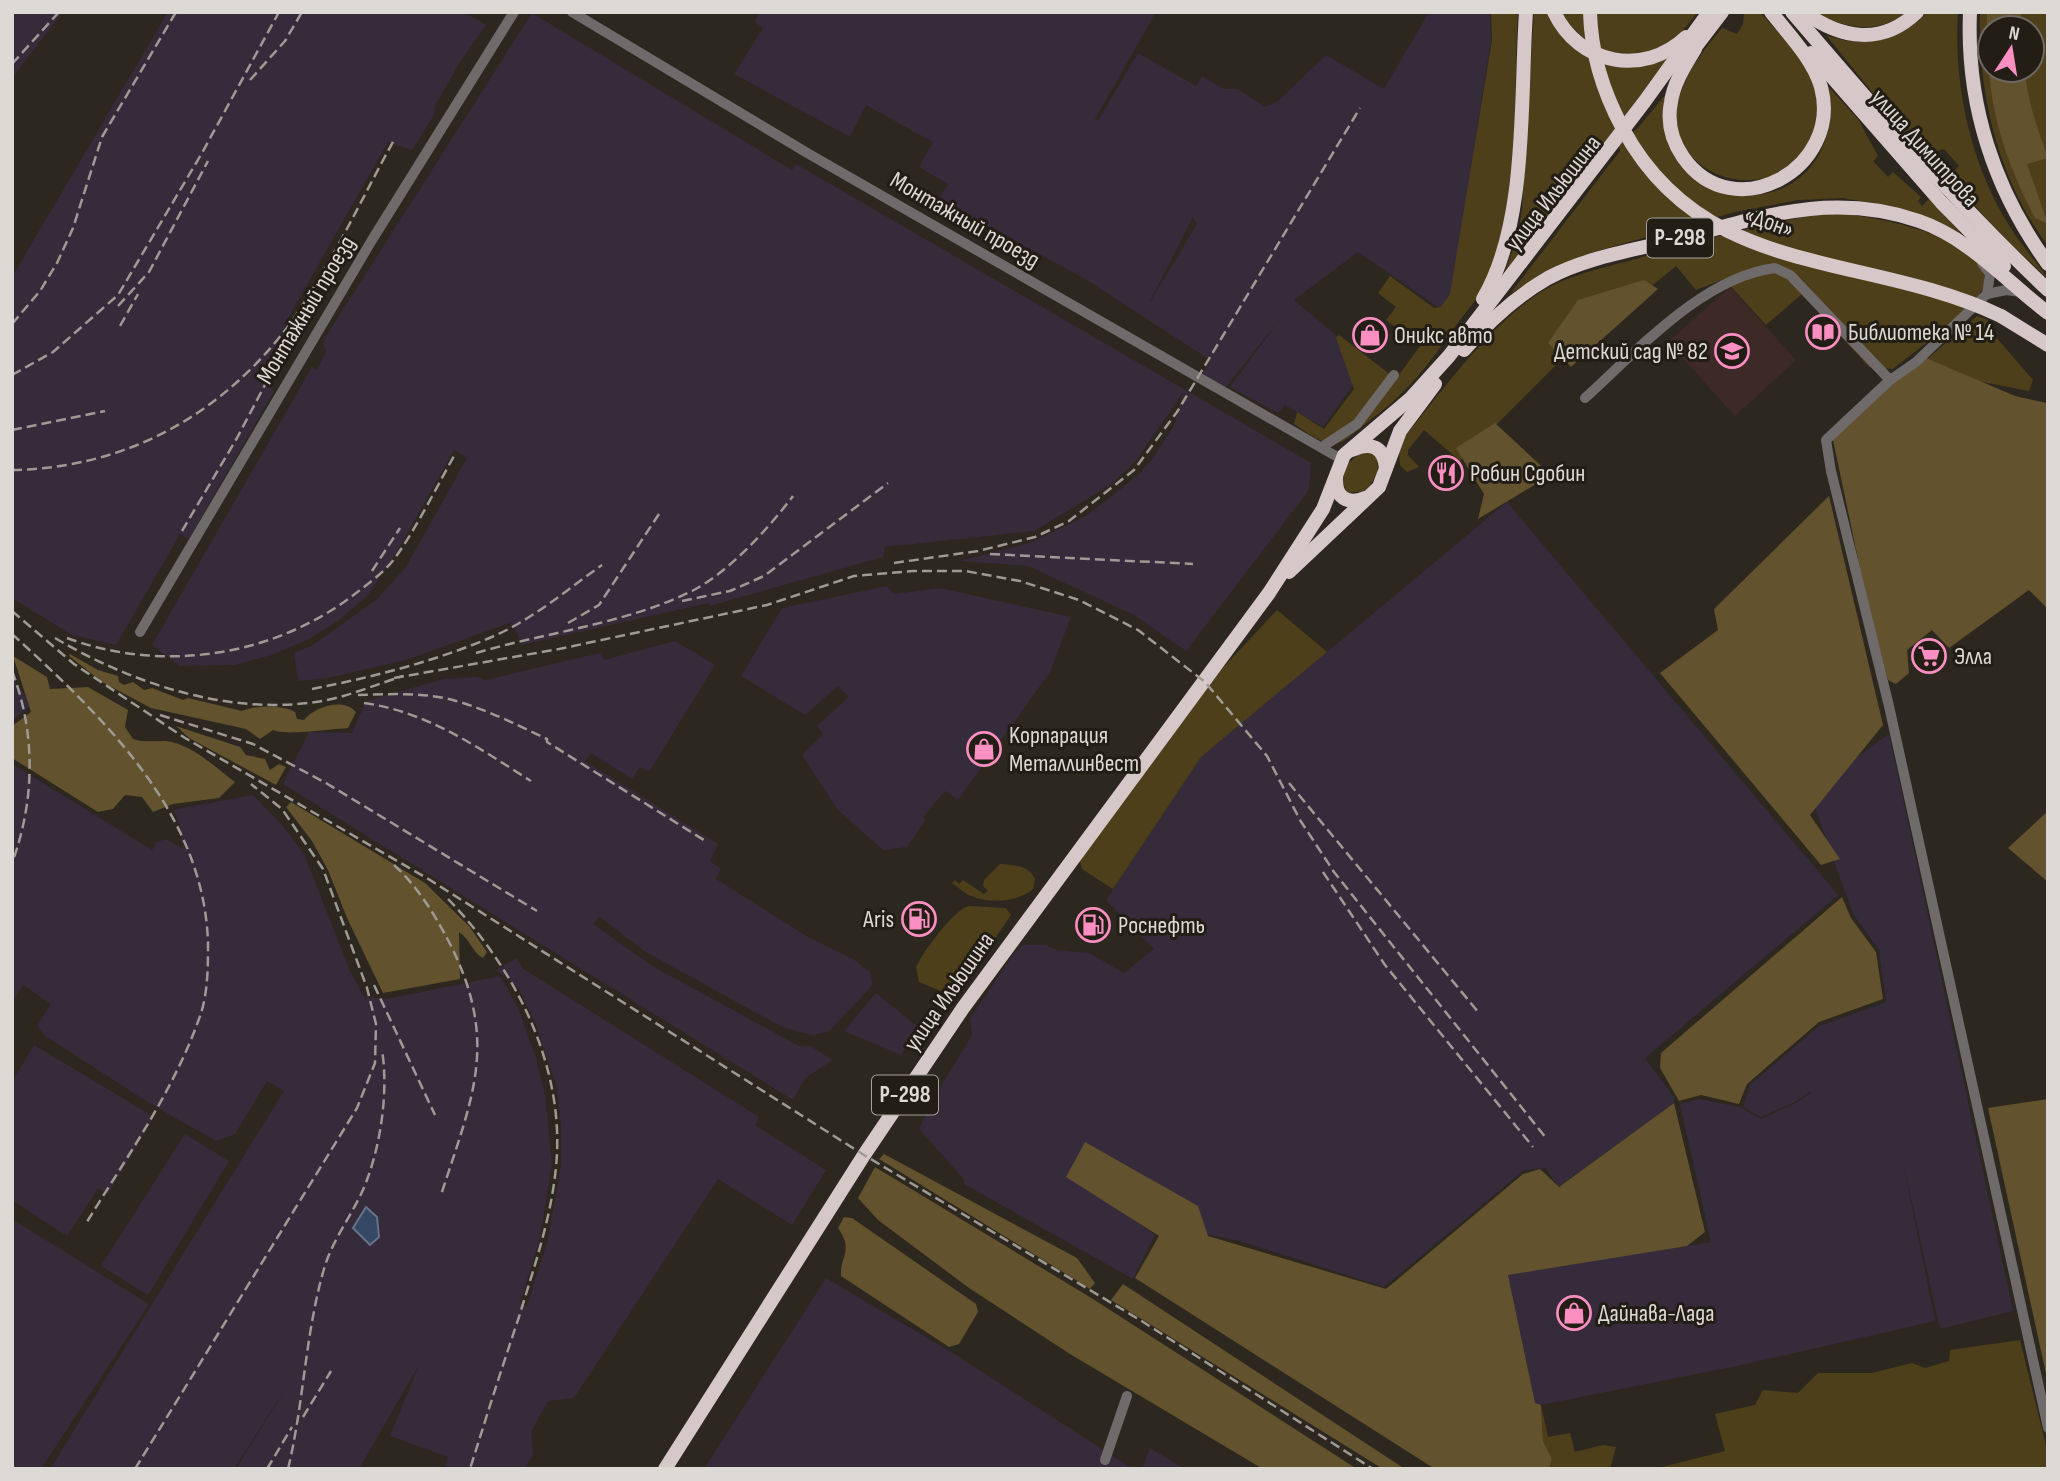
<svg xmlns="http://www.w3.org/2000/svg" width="2060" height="1481" viewBox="0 0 2060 1481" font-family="'Sofia Sans Condensed',sans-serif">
  <rect width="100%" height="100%" fill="#2c281f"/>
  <g fill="#352b3b" fill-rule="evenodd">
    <path d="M 12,12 L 63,12 L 12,78 Z"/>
    <path d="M 168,12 L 463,12 L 486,25 L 458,65 L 435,106 L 434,115 L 412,150 L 388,142 L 291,313 L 270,359 L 273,393 L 189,539 L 180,534 L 116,645 L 72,635 L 12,598 L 12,277 Z"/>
    <path d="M 760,12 L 1156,12 L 1095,119 L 1098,121 L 1138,53 L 1196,86 L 1202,76 L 1224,89 L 1238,89 L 1265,107 L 1278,101 L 1326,55 L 1384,89 L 1429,12 L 1490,12 L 1491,41 L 1451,294 L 1441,309 L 1358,252 L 1294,300 L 1367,361 L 1366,367 L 1323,427 L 1285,405 L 1278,413 L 1230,387 L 1280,319 L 1225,388 L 1202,376 L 1210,360 L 1087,280 L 939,199 L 948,184 L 919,167 L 933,142 L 866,105 L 850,137 L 734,74 L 763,28 L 755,22 ZM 1193,217 L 1197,224 L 1150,302 L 1150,301 Z"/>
    <path d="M 532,13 L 792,170 L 796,164 L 1311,463 L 1309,490 L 1186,651 L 1134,615 L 1028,566 L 959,561 L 1030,543 L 1086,516 L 1136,477 L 1150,462 L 1174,426 L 1183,393 L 1137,459 L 1112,484 L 1034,531 L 885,547 L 883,557 L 710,606 L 708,603 L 522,645 L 512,622 L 406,660 L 328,678 L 298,681 L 294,653 L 313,645 L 376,600 L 406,567 L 467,458 L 454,450 L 397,552 L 368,595 L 338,621 L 309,639 L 272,655 L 235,665 L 180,666 L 152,645 L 312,367 L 317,370 L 326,352 L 323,341 Z"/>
    <path d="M 1507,502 L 1838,895 L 1645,1058 L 1674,1097 L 1674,1103 L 1558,1187 L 1546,1168 L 1524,1170 L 1384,1287 L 1240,1241 L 1132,1219 L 1155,1235 L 1133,1279 L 964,1184 L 964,1179 L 919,1129 L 934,1098 L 972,1035 L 970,1019 L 1014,953 L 1023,945 L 1046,945 L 1057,950 L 1089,953 L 1124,973 L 1154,949 L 1106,900 L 1201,757 Z"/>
    <path d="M 887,586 L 894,594 L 940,588 L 1071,617 L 1050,672 L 958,800 L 945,791 L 923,817 L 926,819 L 907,847 L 883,850 L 837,809 L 802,755 L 823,734 L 817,726 L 849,697 L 838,686 L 805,715 L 741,676 L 782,608 Z"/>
    <path d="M 675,641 L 715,665 L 649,772 L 640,767 L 632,779 L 591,753 L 585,761 L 718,844 L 710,861 L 721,869 L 716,879 L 808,937 L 853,959 L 870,972 L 873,985 L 829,1031 L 814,1035 L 804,1033 L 782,1027 L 644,951 L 599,916 L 593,924 L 654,967 L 799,1046 L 810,1046 L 833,1060 L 805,1078 L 793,1100 L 283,784 L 309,732 L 352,733 L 366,701 L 444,679 L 476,677 L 485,680 L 600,653 L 604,660 Z"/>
    <path d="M 12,678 L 32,705 L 12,720 Z"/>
    <path d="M 1889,734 L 2013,1311 L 1940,1329 L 1903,1162 L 1935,1321 L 1742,1365 L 1541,1405 L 1535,1404 L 1508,1274 L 1711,1242 L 1680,1104 L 1698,1099 L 1740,1107 L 1761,1119 L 1796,1103 L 1811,1093 L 1809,1089 L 1810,1092 L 1795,1102 L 1761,1117 L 1743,1107 L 1750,1085 L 1819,1026 L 1886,1002 L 1879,950 L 1853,914 L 1814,805 L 1842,768 Z"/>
    <path d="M 12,764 L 152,850 L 157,842 L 166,839 L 183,849 L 178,819 L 173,810 L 253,795 L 282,825 L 304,854 L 350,971 L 364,997 L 387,999 L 500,976 L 518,1008 L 535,1055 L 545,1095 L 552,1164 L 540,1238 L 520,1303 L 527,1306 L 548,1239 L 561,1165 L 561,1126 L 557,1088 L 536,1025 L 518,987 L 496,970 L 517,958 L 522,968 L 759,1117 L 755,1125 L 826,1170 L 792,1225 L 718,1179 L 574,1398 L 548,1401 L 531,1432 L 533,1455 L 524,1469 L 445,1469 L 448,1457 L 390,1436 L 419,1365 L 359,1469 L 236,1469 L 289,1383 L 234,1469 L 50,1469 L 284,1091 L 267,1081 L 235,1134 L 216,1141 L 149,1103 L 44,1035 L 37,1026 L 51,1004 L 23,985 L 15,998 L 12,996 Z"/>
    <path d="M 876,993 L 918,1027 L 901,1055 L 844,1031 Z"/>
    <path d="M 34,1045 L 154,1117 L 108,1194 L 98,1188 L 67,1236 L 12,1200 L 12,1082 Z"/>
    <path d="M 185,1134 L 229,1161 L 148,1295 L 101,1266 Z"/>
    <path d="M 12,1219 L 149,1304 L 41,1469 L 12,1469 Z"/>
    <path d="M 826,1278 L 951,1352 L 1133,1469 L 704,1469 Z"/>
    <path d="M 1150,1448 L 1185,1469 L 1142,1469 Z"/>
  </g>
  <path fill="#3d2a26" d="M 1730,287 L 1796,360 L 1735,416 L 1668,342 Z"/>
  <g fill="#4e3f1b" fill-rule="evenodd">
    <path d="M 1491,12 L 1518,12 C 1512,101 1524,201 1485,284 C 1476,302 1462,316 1451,332 C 1430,363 1408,391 1378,414 C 1336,445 1342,457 1294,424 L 1297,412 L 1324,429 L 1354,389 L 1336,338 L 1339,335 L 1396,379 L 1420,346 L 1386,320 L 1396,307 L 1378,293 L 1390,276 L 1434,308 L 1441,307 L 1450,294 L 1492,40 Z"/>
    <path d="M 1534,12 L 1548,12 C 1567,63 1626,80 1672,55 L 1503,277 L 1517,238 L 1522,210 Z"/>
    <path d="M 1561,12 L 1698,12 C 1688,24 1677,39 1663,47 C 1623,69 1583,47 1561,12 Z"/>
    <path d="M 1744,12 L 1760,12 C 1780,35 1808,60 1816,90 C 1819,101 1817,116 1814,127 C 1790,220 1649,180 1681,91 C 1690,67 1706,47 1722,28 L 1737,34 L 1743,24 Z"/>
    <path d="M 1813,12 L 1907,12 C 1875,36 1846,28 1813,12 Z"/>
    <path d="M 1927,12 L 1958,12 C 1953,85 1971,165 2010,227 C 2021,245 2036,261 2048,279 C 2025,257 1960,199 1954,171 L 1959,166 L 1944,149 L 1934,152 L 1901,128 L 1826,35 C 1864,49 1899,42 1927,12 Z"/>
    <path d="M 1980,12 L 2048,12 L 2048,246 C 1998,179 1978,95 1980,12 ZM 1990,28 L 2032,28 L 2032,70 L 1990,70 Z"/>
    <path d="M 1827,85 L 1858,119 L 1878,156 L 1873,161 L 1888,177 L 1893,172 L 1921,197 L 1918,201 L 1922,206 L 1929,199 L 1967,240 L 1906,211 L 1877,204 L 1843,198 L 1798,200 L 1735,212 L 1590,253 L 1557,266 L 1510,294 L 1620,151 L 1619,144 L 1637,129 L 1666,94 C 1643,206 1801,234 1827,134 C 1831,118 1829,102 1827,85 Z"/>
    <path d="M 1827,213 C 1859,212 1999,237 1983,287 C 1978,307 1911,354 1893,369 L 1869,367 L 1802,294 L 1766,325 L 1724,279 L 1696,290 L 1676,266 L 1556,365 L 1460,461 L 1424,430 L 1408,450 L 1408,455 L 1419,467 L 1407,472 L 1400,465 L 1399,452 L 1403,439 C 1443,390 1481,336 1532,298 C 1567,273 1606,268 1646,256 C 1706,239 1765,223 1827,213 Z"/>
    <path d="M 1977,316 L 1988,320 L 1988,328 L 2033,380 L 2029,391 L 1977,381 L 1926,360 Z"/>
    <path d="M 1363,451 L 1375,452 C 1381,469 1377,479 1364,491 L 1348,493 L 1341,481 L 1347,464 Z"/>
    <path d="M 1277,610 L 1327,652 L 1201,757 L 1113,889 L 1082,869 L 1079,858 L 1221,670 Z"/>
    <path d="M 1000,864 C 1014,865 1028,865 1035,879 L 1033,889 C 1018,902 989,904 971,896 C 965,894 958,887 952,883 L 955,880 L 959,884 L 963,880 L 984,894 L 988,891 L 983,886 L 984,880 Z"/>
    <path d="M 969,906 L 1006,908 L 1011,915 L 959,992 L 950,995 L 919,982 L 916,967 C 923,952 954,909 969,906 Z"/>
    <path d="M 2020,1340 L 2048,1454 L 2048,1469 L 1654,1469 L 1725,1451 L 1715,1414 L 1755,1405 L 1763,1390 L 1798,1393 L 1818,1373 L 1872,1373 L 1912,1363 L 1925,1368 L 1949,1361 L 1950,1350 Z"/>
    <path d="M 1541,1405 L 1548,1437 L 1570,1433 L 1575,1452 L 1603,1445 L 1616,1447 L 1610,1469 L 1549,1469 L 1552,1459 L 1543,1441 Z"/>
  </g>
  <g fill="#62522d">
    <path d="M 1987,12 L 2021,12 L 2020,28 L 1990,28 L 1990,70 L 2026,70 C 2024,92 2040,136 2048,158 L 2027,164 L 2048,224 L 2035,218 C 1997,144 1986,96 1987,12 Z"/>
    <path d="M 1644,280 L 1658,289 L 1571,367 L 1548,343 L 1578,300 Z"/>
    <path d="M 1926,358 L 2015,396 L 2047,403 L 2048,609 L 2029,590 L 1949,648 L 1932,630 L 1907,650 L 1909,673 L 1896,684 L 1888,680 L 1867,602 L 1833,440 L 1887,387 Z"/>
    <path d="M 1495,423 L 1551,475 L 1478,519 L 1484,494 L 1456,448 Z"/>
    <path d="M 1829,496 L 1883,725 L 1810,815 L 1840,859 L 1821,865 L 1660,673 L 1718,630 L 1714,609 Z"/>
    <path d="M 70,654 L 98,670 L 118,676 L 119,682 L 124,685 L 133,682 L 144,690 L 152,688 L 183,700 L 188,698 L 242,711 C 255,705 282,705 295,712 L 297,719 L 304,720 C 314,707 343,697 356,712 L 348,728 C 332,729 283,736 273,730 L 260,739 L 246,729 L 151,708 L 102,682 L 69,656 Z"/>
    <path d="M 13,656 L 47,677 L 50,689 L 88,687 L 128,710 L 125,727 L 133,739 C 149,744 161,739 172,742 C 196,748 216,768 235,782 L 219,798 L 173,804 L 153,812 L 142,797 L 125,795 L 113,809 L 98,812 L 12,758 L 12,726 L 31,712 Z"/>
    <path d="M 176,726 L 240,747 L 246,755 L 265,759 L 270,770 L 279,764 L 286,767 L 276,785 L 189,738 Z"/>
    <path d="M 291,802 L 425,883 L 469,926 L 487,952 L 483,958 C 472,952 470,939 459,932 L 460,979 L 383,993 L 347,918 L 328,870 L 312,841 L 286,807 Z"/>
    <path d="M 2048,811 L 2048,882 L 2008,848 Z"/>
    <path d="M 1842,897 L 1851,918 L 1876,952 L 1883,999 L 1819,1022 L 1747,1084 L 1739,1104 L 1701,1095 L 1679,1101 L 1660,1068 L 1661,1053 Z"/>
    <path d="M 2048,1099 L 2048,1383 L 1988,1108 Z"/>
    <path d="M 1674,1103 L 1705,1232 L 1687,1246 L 1508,1275 L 1535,1403 L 1541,1405 L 1543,1441 L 1552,1459 L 1549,1469 L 1435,1469 L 1135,1278 L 1159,1236 L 1066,1177 L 1085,1142 L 1198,1206 L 1208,1236 L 1386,1289 L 1523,1174 L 1540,1169 L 1559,1187 Z"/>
    <path d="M 884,1154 L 1077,1258 L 1095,1283 L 1090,1289 L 1076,1280 L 879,1159 Z"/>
    <path d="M 875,1167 L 1093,1299 L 1357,1469 L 1263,1469 L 1070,1354 L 969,1288 L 878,1220 L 858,1198 Z"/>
    <path d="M 844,1217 L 852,1218 L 976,1304 L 978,1312 L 959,1344 L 949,1347 L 841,1276 C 840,1255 854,1251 838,1228 Z"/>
    <path d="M 1123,1284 L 1405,1469 L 1383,1469 L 1111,1300 Z"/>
  </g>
  <path fill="#344866" stroke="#677487" stroke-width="2" d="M 366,1207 L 377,1217 L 379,1237 L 370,1245 L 353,1228 Z"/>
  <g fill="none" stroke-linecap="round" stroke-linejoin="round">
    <g stroke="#706b6b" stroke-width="10">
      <path d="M 572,12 L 809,154 L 1341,459"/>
      <path d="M 1982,263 L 1990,274 L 1987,294"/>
      <path d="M 2021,292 L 2006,290 L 1987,294 L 1916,362 L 1890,380 L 1826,440 L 1831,471 L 1889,706 L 2048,1428"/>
      <path d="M 1585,398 C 1637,351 1703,277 1775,268 L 1790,275 L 1890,380"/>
      <path d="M 1322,447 L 1357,424 L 1394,375"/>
      <path d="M 140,632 L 372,240 L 514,12"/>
      <path d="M 1105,1460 L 1127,1396"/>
    </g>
    <g stroke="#d6c7c8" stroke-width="14">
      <path d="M 1554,12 C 1579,65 1644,77 1686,37"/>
      <path d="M 1792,12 C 1874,108 1956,203 2048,290"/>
      <path d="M 1804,12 C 1841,39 1882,46 1917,12"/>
      <path d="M 1970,12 C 1966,104 1994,190 2048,264"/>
      <path d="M 1695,49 C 1685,66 1674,82 1671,102 C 1667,122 1672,141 1683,157 C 1733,229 1843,169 1821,87 C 1813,59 1789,35 1771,12"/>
      <path d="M 1693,50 L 1722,12"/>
      <path d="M 1811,53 L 1941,202 L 2004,266"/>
      <path d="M 1483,299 C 1528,223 1520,100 1526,12"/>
      <path d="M 2001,316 L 2048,345"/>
      <path d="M 1464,350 C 1489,321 1515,297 1548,278 C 1585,258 1630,251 1670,241 C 1756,219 1829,190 1919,221 C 1969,238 2006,281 2048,313"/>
      <path d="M 1352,450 C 1371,441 1384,447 1386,468"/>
      <path d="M 1336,478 C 1335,498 1348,505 1365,498"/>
      <path d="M 1289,572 L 1379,487 L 1400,431 L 1435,384"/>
      <path d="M 665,1469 L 864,1155 L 963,1008 L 1269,593 L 1323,509 L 1344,455 L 1411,398 L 1449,356 L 1645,101 L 1709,12"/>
    </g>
    <g stroke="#9e9a94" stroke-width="2.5" stroke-dasharray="10 5" stroke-linecap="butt">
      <path d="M 12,64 L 59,12"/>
      <path d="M 250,80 L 285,41 L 302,12"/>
      <path d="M 118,306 L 149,272 L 208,161"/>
      <path d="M 12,324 L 40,291 L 57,263 L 73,228 L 102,137 L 176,12"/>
      <path d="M 120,326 L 138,294"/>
      <path d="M 12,375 L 53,352 L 118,295 L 202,153 L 279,12"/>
      <path d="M 12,430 L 105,411"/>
      <path d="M 12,470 C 127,468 224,414 292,321 C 331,265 361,200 394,140"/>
      <path d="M 182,531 L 237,438 L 296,326"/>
      <path d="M 990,554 L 1193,564"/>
      <path d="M 894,563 L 978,551 L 1035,537 L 1069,521 L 1134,470 L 1177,412 L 1360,108"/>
      <path d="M 372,571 L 400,528"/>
      <path d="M 682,601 L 730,591 L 764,576 L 888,483"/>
      <path d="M 12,611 L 74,664 L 185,738 L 430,880 L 864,1155 L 1140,1320 L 1373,1469"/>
      <path d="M 568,623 L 599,605 L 659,514"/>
      <path d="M 12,634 C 102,716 204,812 208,943 C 208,966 208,994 200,1016 C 174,1091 126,1158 85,1225"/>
      <path d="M 55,638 C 131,683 226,715 316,702 C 345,698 374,685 403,676"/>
      <path d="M 67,638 C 162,673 270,657 351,597 C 366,585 383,574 395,558 C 417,527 435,490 454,456"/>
      <path d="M 476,653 C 547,632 625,624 692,591 C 729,572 768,529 793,496"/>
      <path d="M 12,671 C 36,733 35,801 12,863"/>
      <path d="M 394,678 L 559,649 L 767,605 L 854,576 L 913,571 L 965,571 L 1020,581 L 1079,600 L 1138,630 L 1205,682 L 1267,756 L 1300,820 L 1334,872 L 1546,1138"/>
      <path d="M 312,689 C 373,677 437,661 494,636 C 533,619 568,589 602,565"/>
      <path d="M 358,695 C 390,694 426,692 456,701 C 488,710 517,725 547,739 L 547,742 L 707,842"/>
      <path d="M 364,703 C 428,712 477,747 531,781"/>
      <path d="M 160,715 L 253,744 L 326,783 L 537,911"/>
      <path d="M 1289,783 L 1479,1013"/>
      <path d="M 394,865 C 417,886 433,912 447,938 C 500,1040 474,1093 441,1195"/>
      <path d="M 1323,872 L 1385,965 L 1533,1147"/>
      <path d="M 448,899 C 515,968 566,1067 556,1167 C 551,1219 534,1267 519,1317 C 502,1367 486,1418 470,1469"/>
      <path d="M 374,985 L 435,1115"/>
      <path d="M 303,1417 L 331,1371"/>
      <path d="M 135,1469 L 357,1108 L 375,1063 L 376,1024 L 367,988 L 323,869 L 282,809 L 251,784"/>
      <path d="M 267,1469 L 292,1427"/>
      <path d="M 288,1469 C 304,1403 305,1334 324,1269 C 332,1241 350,1218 362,1192 C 380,1152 389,1093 382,1050"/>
    </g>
    <path stroke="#d6c7c8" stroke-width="14" d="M 1590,12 C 1591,54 1603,92 1623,129 C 1705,281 1865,251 2001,316"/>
  </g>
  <defs>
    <g id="library-ring" transform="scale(1.75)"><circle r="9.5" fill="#221e16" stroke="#fc8fc2" stroke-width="1.5"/><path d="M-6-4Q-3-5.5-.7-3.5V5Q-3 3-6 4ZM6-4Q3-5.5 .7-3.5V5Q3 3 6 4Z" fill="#fc8fc2"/></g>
    <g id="shop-ring" transform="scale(1.75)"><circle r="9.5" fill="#221e16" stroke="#fc8fc2" stroke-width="1.5"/><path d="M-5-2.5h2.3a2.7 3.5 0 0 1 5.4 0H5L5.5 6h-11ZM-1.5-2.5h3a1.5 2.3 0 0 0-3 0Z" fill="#fc8fc2"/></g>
    <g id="school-ring" transform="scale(1.75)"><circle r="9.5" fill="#221e16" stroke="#fc8fc2" stroke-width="1.5"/><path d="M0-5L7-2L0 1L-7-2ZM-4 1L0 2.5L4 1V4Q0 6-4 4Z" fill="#fc8fc2"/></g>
    <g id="restaurant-ring" transform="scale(1.75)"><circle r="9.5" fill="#221e16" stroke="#fc8fc2" stroke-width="1.5"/><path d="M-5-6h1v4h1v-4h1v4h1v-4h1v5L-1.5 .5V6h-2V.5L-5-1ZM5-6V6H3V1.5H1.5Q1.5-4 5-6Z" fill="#fc8fc2"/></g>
    <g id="supermarket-ring" transform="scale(1.75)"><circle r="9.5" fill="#221e16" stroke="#fc8fc2" stroke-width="1.5"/><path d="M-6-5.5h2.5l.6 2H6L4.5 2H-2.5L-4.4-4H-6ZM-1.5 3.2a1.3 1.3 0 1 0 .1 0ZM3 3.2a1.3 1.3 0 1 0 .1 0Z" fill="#fc8fc2"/></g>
    <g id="fuel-ring" transform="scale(1.75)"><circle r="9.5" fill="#221e16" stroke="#fc8fc2" stroke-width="1.5"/><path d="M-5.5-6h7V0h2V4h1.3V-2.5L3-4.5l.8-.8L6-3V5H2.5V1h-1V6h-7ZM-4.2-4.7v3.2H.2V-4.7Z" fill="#fc8fc2"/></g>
  </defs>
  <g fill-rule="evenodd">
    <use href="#library-ring" x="1823" y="332"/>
    <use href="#shop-ring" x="1370" y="335"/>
    <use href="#school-ring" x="1732" y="351"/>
    <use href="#restaurant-ring" x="1446" y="473"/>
    <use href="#supermarket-ring" x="1929" y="656"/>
    <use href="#shop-ring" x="984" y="749"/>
    <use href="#fuel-ring" x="919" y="919"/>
    <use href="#fuel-ring" x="1093" y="925"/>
    <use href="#shop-ring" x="1574" y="1313"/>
  </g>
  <g text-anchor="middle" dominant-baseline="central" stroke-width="6" stroke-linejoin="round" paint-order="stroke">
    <g fill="#221e16" stroke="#a5a29c" stroke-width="2">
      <rect x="1647" y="218.5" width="66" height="39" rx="5"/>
      <rect x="872" y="1075.5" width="66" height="39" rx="5"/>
    </g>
    <g font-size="23" font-weight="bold" fill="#dddad5">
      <text x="1680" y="238">Р-298</text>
      <text x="905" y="1095">Р-298</text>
    </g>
    <g font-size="24" fill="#dddad5" stroke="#221e16">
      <text transform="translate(1925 148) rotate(48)">улица Димитрова</text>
      <text transform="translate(1553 193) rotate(-52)">улица Ильюшина</text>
      <text transform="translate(965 220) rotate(30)">Монтажный проезд</text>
      <text transform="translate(1769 222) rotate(20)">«Дон»</text>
      <text transform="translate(306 310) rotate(-59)">Монтажный проезд</text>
      <text transform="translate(949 992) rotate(-55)">улица Ильюшина</text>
    </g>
    <g font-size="24" fill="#dddad5" stroke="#221e16" text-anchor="start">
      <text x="1848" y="332">Библиотека № 14</text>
      <text x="1394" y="335">Оникс авто</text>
      <text x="1708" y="351" text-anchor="end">Детский сад № 82</text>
      <text x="1470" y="473">Робин Сдобин</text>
      <text x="1954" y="656">Элла</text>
      <text x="1009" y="735">Kорпарация<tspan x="1009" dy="28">Металлинвест</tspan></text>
      <text x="894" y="919" text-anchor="end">Aris</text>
      <text x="1118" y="925">Роснефть</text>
      <text x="1598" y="1313">Дайнава-Лада</text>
    </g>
  </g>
  <rect width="2060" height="1481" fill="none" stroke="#dddad5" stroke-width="28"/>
  <g transform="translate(2011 49) rotate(12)"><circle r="33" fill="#221e16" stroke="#6d6962" stroke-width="2"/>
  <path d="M0-5L12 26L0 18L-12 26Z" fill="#fc8fc2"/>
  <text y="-10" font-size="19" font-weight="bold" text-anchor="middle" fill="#dddad5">N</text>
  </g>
</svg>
